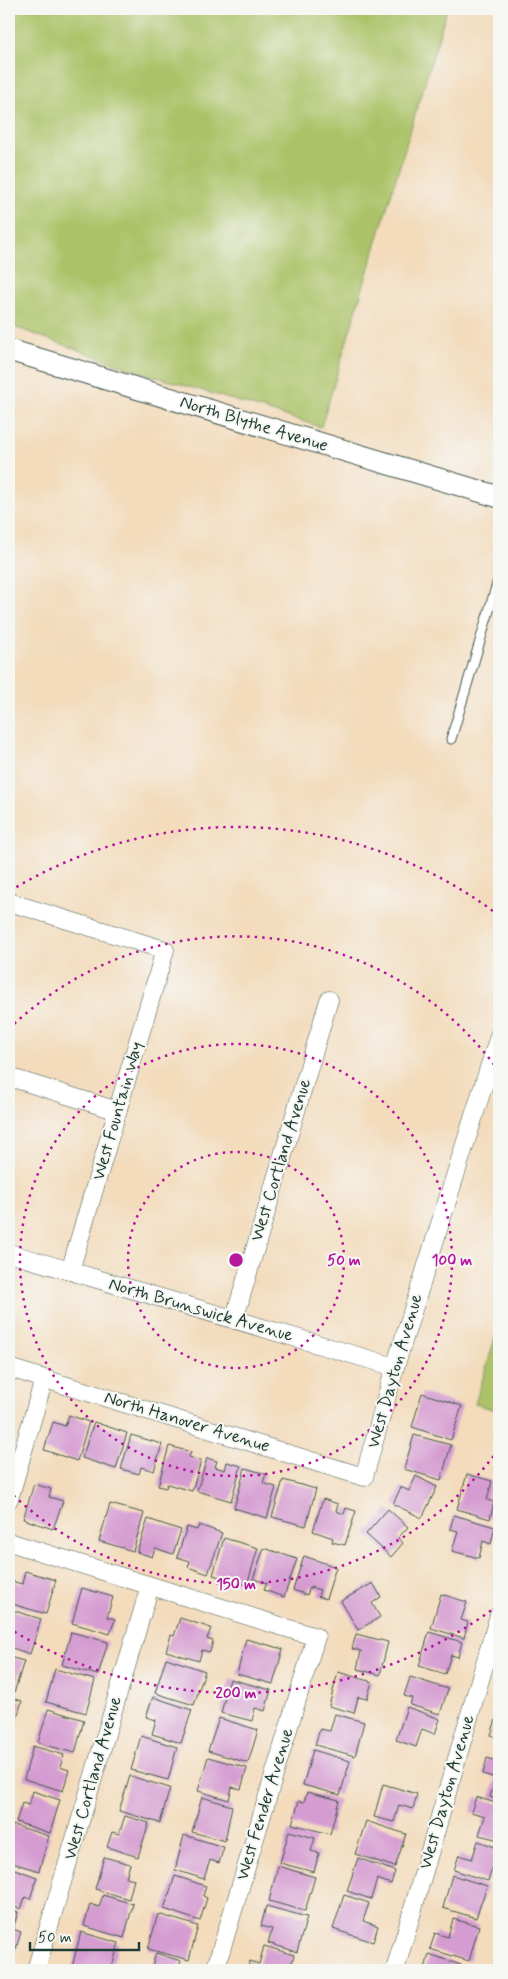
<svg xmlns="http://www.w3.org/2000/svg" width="508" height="1979" viewBox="0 0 508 1979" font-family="Mynerve,sans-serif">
  <rect width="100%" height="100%" fill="#f6f6f2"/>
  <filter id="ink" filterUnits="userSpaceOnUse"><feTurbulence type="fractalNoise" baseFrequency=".02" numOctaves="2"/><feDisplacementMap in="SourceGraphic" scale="10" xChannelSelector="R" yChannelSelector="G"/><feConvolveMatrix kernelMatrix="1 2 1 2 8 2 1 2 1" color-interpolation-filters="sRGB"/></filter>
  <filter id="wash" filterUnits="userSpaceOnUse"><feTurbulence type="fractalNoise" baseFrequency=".0096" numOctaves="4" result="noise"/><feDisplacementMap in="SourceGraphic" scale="20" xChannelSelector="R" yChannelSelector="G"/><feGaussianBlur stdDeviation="1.12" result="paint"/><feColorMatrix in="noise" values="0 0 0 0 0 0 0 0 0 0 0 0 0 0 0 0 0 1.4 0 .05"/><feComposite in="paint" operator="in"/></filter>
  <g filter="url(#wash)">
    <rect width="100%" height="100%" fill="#f3dbbc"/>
    <g fill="#acc267" stroke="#66804e">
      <path d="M 9,9 L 447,9 L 321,427 L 128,368 L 9,325 Z"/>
      <path d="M 499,1325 L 499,1411 L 475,1404 Z"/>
    </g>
    <g id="blocks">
      <g fill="#d59cd1">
        <path d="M 422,1393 L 462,1406 L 451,1440 L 412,1427 Z"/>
        <path d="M 69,1415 L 89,1422 L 77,1461 L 44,1450 L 53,1422 L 65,1426 Z"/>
        <path d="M 94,1422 L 127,1433 L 116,1469 L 82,1458 Z"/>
        <path d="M 131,1435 L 162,1444 L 154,1471 L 141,1467 L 139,1474 L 121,1469 Z"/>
        <path d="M 414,1435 L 451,1445 L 441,1480 L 404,1469 Z"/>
        <path d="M 494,1435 L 499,1435 L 499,1461 L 497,1462 Z"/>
        <path d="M 169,1446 L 191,1452 L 189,1457 L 201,1461 L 192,1491 L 167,1484 L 166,1488 L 158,1486 Z"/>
        <path d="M 207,1458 L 217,1461 L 215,1467 L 225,1470 L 227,1462 L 241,1466 L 231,1501 L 197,1491 Z"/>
        <path d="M 245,1468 L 266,1474 L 263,1483 L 276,1487 L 267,1518 L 234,1508 Z"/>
        <path d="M 467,1474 L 492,1481 L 487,1500 L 494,1502 L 490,1519 L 457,1509 Z"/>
        <path d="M 416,1476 L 437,1487 L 422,1518 L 393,1504 L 401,1487 L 409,1491 Z"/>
        <path d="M 283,1480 L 316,1489 L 306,1526 L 272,1517 Z"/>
        <path d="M 34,1484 L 51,1489 L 49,1497 L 63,1501 L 53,1529 L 23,1519 Z"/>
        <path d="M 323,1499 L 338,1504 L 336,1511 L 344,1514 L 346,1508 L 356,1511 L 345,1545 L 332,1542 L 333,1538 L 313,1531 Z"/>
        <path d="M 110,1504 L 144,1513 L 133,1551 L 99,1541 Z"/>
        <path d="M 388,1509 L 408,1527 L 398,1538 L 403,1543 L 391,1557 L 366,1534 Z"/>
        <path d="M 454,1515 L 495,1527 L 491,1544 L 483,1541 L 479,1558 L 452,1551 L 458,1531 L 450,1529 Z"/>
        <path d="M 148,1519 L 181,1530 L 173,1554 L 155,1548 L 152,1557 L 137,1552 Z"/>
        <path d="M 199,1525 L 222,1533 L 208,1574 L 188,1567 L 190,1561 L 177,1557 L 187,1527 L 197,1530 Z"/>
        <path d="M 224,1538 L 258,1548 L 247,1585 L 213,1575 Z"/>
        <path d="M 264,1548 L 297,1559 L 284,1597 L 264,1590 L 267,1583 L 253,1579 Z"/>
        <path d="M 304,1556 L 336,1567 L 326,1599 L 318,1596 L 320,1590 L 310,1587 L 307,1595 L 293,1590 Z"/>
        <path d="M 25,1571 L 56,1580 L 46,1614 L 9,1603 L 9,1590 L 11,1581 L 22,1584 Z"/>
        <path d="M 373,1583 L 381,1597 L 372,1603 L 380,1617 L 358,1630 L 341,1601 Z"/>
        <path d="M 82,1588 L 113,1597 L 107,1617 L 115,1619 L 110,1634 L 72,1623 Z"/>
        <path d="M 441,1594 L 467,1602 L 461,1620 L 468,1622 L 464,1638 L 431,1628 Z"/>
        <path d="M 9,1609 L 41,1619 L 30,1654 L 9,1647 Z"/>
        <path d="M 180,1618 L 211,1628 L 207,1639 L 213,1641 L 210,1652 L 202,1650 L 199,1661 L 166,1651 L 171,1635 L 174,1636 Z"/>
        <path d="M 71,1632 L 108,1642 L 98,1675 L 62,1665 Z"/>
        <path d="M 429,1632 L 462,1642 L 458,1657 L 451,1655 L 445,1674 L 419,1666 Z"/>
        <path d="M 356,1634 L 388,1642 L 380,1675 L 357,1669 L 361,1651 L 352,1649 Z"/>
        <path d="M 246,1639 L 283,1649 L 273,1684 L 237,1674 Z"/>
        <path d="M 9,1657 L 24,1661 L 14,1693 L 9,1692 Z"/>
        <path d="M 166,1658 L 205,1671 L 194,1705 L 155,1693 Z"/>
        <path d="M 55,1669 L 95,1680 L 86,1713 L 46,1702 Z"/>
        <path d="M 338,1672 L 372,1682 L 367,1699 L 358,1697 L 354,1713 L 329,1706 Z"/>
        <path d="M 410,1677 L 448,1689 L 440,1714 L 410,1705 L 412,1698 L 404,1696 Z"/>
        <path d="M 230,1679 L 271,1690 L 265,1711 L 255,1708 L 252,1721 L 221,1713 Z"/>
        <path d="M 9,1697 L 22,1701 L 12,1734 L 9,1733 Z"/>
        <path d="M 153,1697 L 192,1710 L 181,1743 L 152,1734 L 156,1720 L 146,1717 Z"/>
        <path d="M 407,1707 L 440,1719 L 435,1734 L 422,1729 L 416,1747 L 396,1740 Z"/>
        <path d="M 48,1709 L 84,1720 L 75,1753 L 38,1743 Z"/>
        <path d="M 499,1710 L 499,1738 L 491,1735 Z"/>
        <path d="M 335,1714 L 364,1722 L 355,1756 L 315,1745 L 320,1729 L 330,1731 Z"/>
        <path d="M 219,1718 L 258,1730 L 248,1763 L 208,1751 Z"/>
        <path d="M 141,1736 L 177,1747 L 168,1780 L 131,1770 Z"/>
        <path d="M 33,1746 L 64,1755 L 60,1767 L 69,1770 L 63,1791 L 24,1779 Z"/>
        <path d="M 313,1750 L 350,1761 L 340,1795 L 303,1785 Z"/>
        <path d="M 208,1757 L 247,1768 L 241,1789 L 232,1787 L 229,1800 L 198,1791 Z"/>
        <path d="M 487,1758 L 499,1762 L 499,1800 L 490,1797 L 496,1778 L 483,1774 Z"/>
        <path d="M 130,1776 L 170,1788 L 160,1823 L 119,1811 Z"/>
        <path d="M 383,1784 L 417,1794 L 413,1809 L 399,1805 L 394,1822 L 374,1817 Z"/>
        <path d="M 33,1791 L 60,1800 L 50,1833 L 16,1822 L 22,1803 L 29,1805 Z"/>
        <path d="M 307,1792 L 339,1800 L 330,1834 L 292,1824 L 299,1801 L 304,1802 Z"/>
        <path d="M 202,1797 L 232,1806 L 225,1841 L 192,1832 Z"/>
        <path d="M 476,1797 L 499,1804 L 499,1840 L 479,1835 L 485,1816 L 471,1812 Z"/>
        <path d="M 125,1816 L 149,1823 L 138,1857 L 107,1847 L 112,1832 L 119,1834 Z"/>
        <path d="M 366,1821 L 406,1834 L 395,1867 L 355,1854 Z"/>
        <path d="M 13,1825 L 49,1836 L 39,1871 L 9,1862 L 9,1840 Z"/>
        <path d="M 289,1831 L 315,1838 L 311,1851 L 319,1853 L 314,1872 L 280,1863 Z"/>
        <path d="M 184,1835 L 224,1847 L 219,1863 L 210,1860 L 204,1879 L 175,1870 Z"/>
        <path d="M 478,1841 L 498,1848 L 488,1881 L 454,1870 L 459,1855 L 472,1859 Z"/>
        <path d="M 104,1857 L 130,1864 L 126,1877 L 134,1879 L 129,1899 L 95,1889 Z"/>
        <path d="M 358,1858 L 395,1871 L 391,1884 L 377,1879 L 371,1899 L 347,1891 Z"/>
        <path d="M 278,1866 L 315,1877 L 305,1911 L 269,1901 Z"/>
        <path d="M 9,1867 L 37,1877 L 30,1899 L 25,1897 L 21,1909 L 9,1905 Z"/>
        <path d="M 452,1875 L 487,1886 L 476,1918 L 443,1908 Z"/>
        <path d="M 175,1876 L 206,1886 L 203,1896 L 207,1898 L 200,1921 L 164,1909 Z"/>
        <path d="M 103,1895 L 133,1904 L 124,1938 L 84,1926 L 90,1904 L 99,1907 Z"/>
        <path d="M 344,1895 L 369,1903 L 363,1921 L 378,1926 L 373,1942 L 333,1929 Z"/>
        <path d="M 266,1906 L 307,1917 L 297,1952 L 268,1943 L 272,1929 L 261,1926 Z"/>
        <path d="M 9,1909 L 18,1912 L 13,1929 L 21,1932 L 16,1949 L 9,1946 Z"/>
        <path d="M 158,1914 L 198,1926 L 189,1960 L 148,1949 Z"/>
        <path d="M 453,1919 L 479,1926 L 469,1961 L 430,1949 L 435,1933 L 448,1937 Z"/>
        <path d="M 81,1932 L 119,1943 L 111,1970 L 82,1970 L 72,1967 Z"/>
        <path d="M 264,1946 L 294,1955 L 290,1970 L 247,1970 L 250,1961 L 259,1964 Z"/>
        <path d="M 9,1950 L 15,1952 L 10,1970 L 9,1970 Z"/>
        <path d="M 156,1953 L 181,1961 L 178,1970 L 151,1970 Z"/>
        <path d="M 429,1954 L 461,1965 L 459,1970 L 425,1969 Z"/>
      </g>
    </g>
  </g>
  <g filter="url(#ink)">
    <use href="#blocks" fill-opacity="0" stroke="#3f5548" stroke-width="1"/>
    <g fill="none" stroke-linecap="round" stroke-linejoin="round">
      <g stroke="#3f5548" stroke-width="11">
        <path id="service" d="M 451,739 L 499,577"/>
      </g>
      <g stroke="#3f5548" stroke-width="19">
        <g id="minor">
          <path d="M 9,902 L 165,950 L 70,1271"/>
          <path d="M 9,1077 L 118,1111"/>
          <path d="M 9,1253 L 395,1367"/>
          <path d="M 234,1320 L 329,1000"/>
          <path d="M 9,1368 L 364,1477 L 395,1367 L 499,1036"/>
          <path d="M 9,1499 L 44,1379"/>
          <path d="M 9,1542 L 316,1637 L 215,1970"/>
          <path d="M 36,1970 L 150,1586"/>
          <path d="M 395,1970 L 499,1615"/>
        </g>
      </g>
      <g stroke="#3f5548" stroke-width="23">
        <path id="tertiary" d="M 9,350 L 499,497"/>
      </g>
      <use href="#service" stroke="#fff" stroke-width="9"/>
      <use href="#minor" stroke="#fff" stroke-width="18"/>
      <use href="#tertiary" stroke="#fff" stroke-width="21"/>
    </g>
  </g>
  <g fill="none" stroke="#b5179e" stroke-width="2.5" stroke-dasharray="2.5 5">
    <circle cx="236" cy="1260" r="108"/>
    <circle cx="236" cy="1260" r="216"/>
    <path d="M498 1450A324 324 0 0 1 9 1491M9 1029A324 324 0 0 1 498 1070"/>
    <path d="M497 1606A433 433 0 0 1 10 1629M10 891A433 433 0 0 1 497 914"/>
  </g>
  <g text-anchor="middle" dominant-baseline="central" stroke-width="4" stroke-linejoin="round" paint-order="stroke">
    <g font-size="18" fill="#1f3d34" stroke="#f6f6f2">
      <text transform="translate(254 424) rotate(17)">North Blythe Avenue</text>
      <text transform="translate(118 1111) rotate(-74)">West Fountain Way</text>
      <text transform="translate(281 1160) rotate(-73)">West Cortland Avenue</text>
      <text transform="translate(201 1310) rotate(16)">North Brunswick Avenue</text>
      <text transform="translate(395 1371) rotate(-74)">West Dayton Avenue</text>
      <text transform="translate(187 1422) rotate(17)">North Hanover Avenue</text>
      <text transform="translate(93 1778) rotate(-74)">West Cortland Avenue</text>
      <text transform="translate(447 1792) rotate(-74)">West Dayton Avenue</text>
      <text transform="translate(265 1804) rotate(-73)">West Fender Avenue</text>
    </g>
  </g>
  <circle cx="236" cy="1260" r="8" fill="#b5179e" stroke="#f6f6f2" stroke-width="2.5"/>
  <g font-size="15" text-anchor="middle" font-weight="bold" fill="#b5179e" stroke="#f6f6f2" stroke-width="4" stroke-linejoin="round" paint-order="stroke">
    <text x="344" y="1265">50 m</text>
    <text x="452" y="1265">100 m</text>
    <text x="236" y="1589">150 m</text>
    <text x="236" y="1698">200 m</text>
  </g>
  <rect width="508" height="1979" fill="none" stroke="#f6f6f2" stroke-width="30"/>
  <path d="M30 1942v8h109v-8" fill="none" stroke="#1f3d34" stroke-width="2.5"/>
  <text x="38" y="1942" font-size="15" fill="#1f3d34" stroke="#f6f6f2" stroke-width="4" paint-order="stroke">50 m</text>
</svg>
